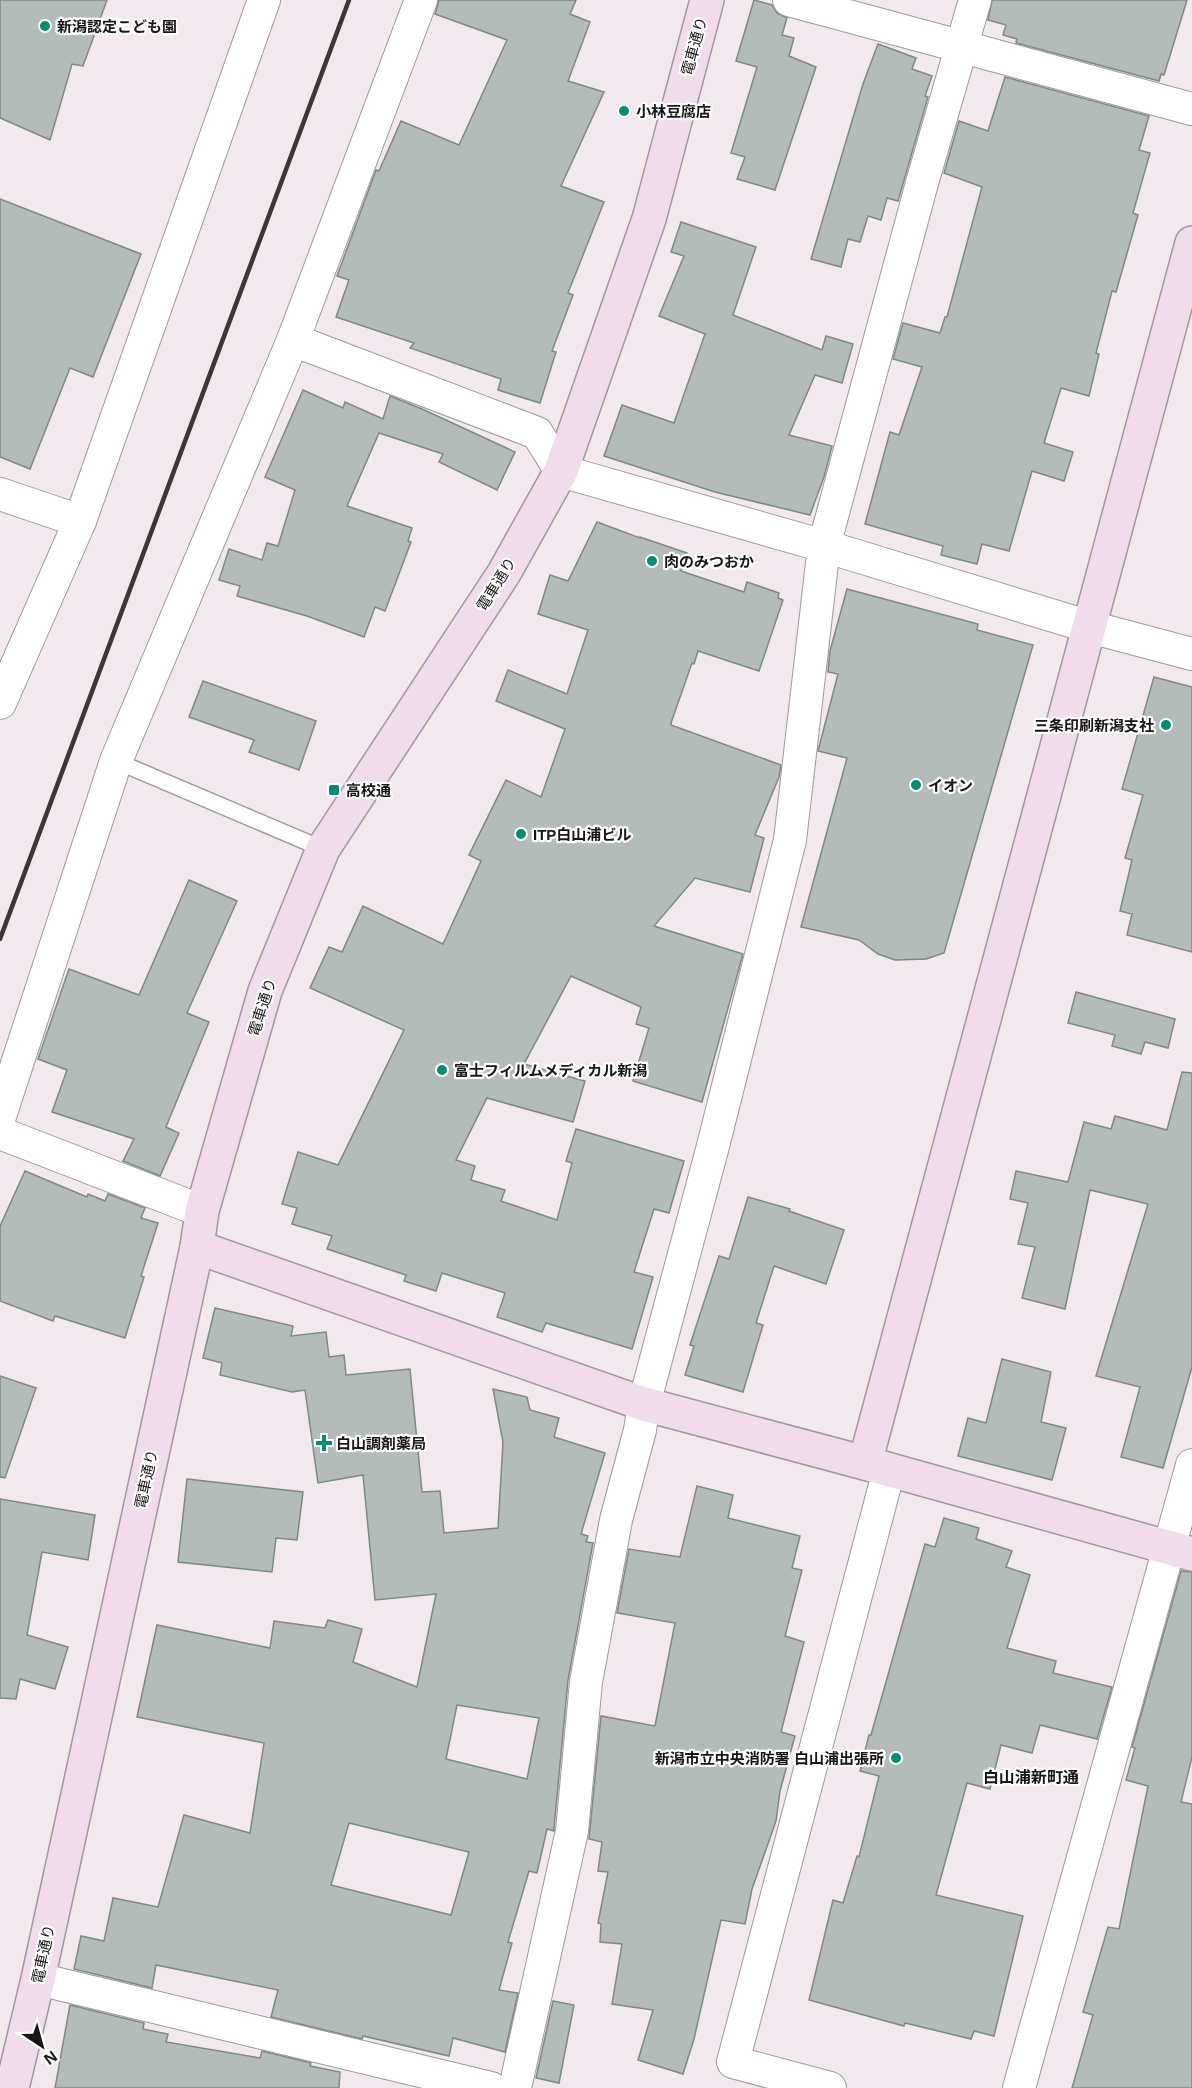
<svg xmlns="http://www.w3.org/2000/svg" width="1192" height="2088" viewBox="0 0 1192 2088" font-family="Helvetica,'Noto Sans JP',sans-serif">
  <rect width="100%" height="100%" fill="#f1e9ee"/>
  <g fill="#b3bcb9" stroke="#7f8885" stroke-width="1.5" fill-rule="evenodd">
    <path d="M 0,0 L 107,0 L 83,66 L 72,64 L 50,140 L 0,118 Z"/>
    <path d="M 439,0 L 576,0 L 570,14 L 590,22 L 568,81 L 604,92 L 561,186 L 604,202 L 568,293 L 573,295 L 552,351 L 556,352 L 540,403 L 498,390 L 501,379 L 410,348 L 414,343 L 336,317 L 349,280 L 337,276 L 376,170 L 379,171 L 401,121 L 459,145 L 507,40 L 435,14 Z"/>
    <path d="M 754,0 L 772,5 L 777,13 L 787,18 L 782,35 L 794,38 L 789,56 L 816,67 L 775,190 L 737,179 L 745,157 L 731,153 L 757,67 L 736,61 Z"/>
    <path d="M 992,0 L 1187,0 L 1164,75 L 1161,74 L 1159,81 L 1016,43 L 1017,39 L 1003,35 L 1006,25 L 988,20 Z"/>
    <path d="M 878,44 L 916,58 L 912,69 L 932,76 L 925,96 L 928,97 L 898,201 L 887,198 L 881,220 L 868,216 L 860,242 L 848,239 L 841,267 L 811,259 L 863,84 Z"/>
    <path d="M 1005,77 L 1149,116 L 1139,150 L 1150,153 L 1133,213 L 1138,215 L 1116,292 L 1112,291 L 1096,353 L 1099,354 L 1089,396 L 1061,388 L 1044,443 L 1073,452 L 1064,481 L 1032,471 L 1009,551 L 982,544 L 977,564 L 941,555 L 943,546 L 865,524 L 890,432 L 899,435 L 922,367 L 893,359 L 903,323 L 940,333 L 945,317 L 947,317 L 982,187 L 944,173 L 959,121 L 988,131 Z"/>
    <path d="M 0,199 L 141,254 L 93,377 L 70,368 L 30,469 L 0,457 Z"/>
    <path d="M 681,222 L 756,247 L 733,315 L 822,350 L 826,336 L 853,344 L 842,383 L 815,375 L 789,435 L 832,446 L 824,477 L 810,515 L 715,492 L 604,456 L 622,405 L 674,423 L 705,334 L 659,316 L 684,256 L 671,252 Z"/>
    <path d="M 303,390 L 343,408 L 345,402 L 383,419 L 390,396 L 422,409 L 515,452 L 497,490 L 439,462 L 443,454 L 379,433 L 347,506 L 412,528 L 408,541 L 411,542 L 385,611 L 375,607 L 364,637 L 307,616 L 237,596 L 240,586 L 219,580 L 229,549 L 262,560 L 267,543 L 278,546 L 295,490 L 265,477 Z"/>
    <path d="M 597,522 L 640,538 L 640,537 L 687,553 L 681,571 L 744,592 L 747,582 L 779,593 L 778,598 L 783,600 L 759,671 L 698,651 L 694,664 L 692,663 L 671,723 L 671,725 L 781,765 L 779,777 L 755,835 L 764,838 L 750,892 L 695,878 L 654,926 L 743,954 L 702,1102 L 633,1081 L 649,1028 L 636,1024 L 641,1007 L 571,976 L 524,1064 L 585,1081 L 573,1122 L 487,1098 L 456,1160 L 475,1166 L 471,1180 L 505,1190 L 501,1201 L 557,1220 L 572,1163 L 566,1161 L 576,1129 L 684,1161 L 669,1213 L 654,1209 L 634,1272 L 653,1277 L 632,1349 L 546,1323 L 542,1332 L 497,1317 L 505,1293 L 442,1273 L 436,1291 L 404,1281 L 406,1275 L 327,1249 L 332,1236 L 292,1224 L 297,1208 L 282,1204 L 298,1152 L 338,1165 L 404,1030 L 310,988 L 329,947 L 342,952 L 363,906 L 443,944 L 481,861 L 469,855 L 506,780 L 541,797 L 565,729 L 496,701 L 508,670 L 567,694 L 588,630 L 538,614 L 550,575 L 568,581 Z"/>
    <path d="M 847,589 L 978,624 L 977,630 L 1033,645 L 944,953 L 926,959 L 895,960 L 878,954 L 859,940 L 801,927 L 847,758 L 818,751 L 838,674 L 828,672 L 830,651 Z"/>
    <path d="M 1154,677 L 1192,687 L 1192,952 L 1127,935 L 1132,914 L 1120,911 L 1132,860 L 1125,858 L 1143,795 L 1122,789 Z"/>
    <path d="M 203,681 L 316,721 L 299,770 L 249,752 L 254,740 L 189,717 Z"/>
    <path d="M 189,880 L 237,901 L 187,1013 L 209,1022 L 166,1127 L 179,1133 L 160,1176 L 123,1161 L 134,1139 L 52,1112 L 67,1070 L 38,1059 L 69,969 L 139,995 Z"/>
    <path d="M 1076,992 L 1175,1019 L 1168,1048 L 1145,1042 L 1141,1054 L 1112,1046 L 1115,1035 L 1068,1023 Z"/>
    <path d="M 1182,1072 L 1192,1073 L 1192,1367 L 1163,1468 L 1121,1457 L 1140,1387 L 1096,1376 L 1148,1204 L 1090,1190 L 1065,1309 L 1022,1298 L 1035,1247 L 1018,1244 L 1028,1203 L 1010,1199 L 1016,1171 L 1068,1182 L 1084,1122 L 1111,1129 L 1115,1116 L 1167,1130 Z"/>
    <path d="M 25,1171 L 87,1197 L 88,1194 L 105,1201 L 108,1194 L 145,1208 L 141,1218 L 158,1223 L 141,1276 L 144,1277 L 125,1338 L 55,1316 L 53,1321 L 0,1301 L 0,1226 Z"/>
    <path d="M 748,1197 L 790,1209 L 789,1211 L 844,1230 L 826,1284 L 774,1266 L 756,1323 L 763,1325 L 743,1392 L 685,1375 L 694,1346 L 690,1345 L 719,1256 L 729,1259 Z"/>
    <path d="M 215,1308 L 293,1326 L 291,1336 L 326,1332 L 329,1357 L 344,1355 L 346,1375 L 410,1369 L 422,1492 L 440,1491 L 444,1533 L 498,1528 L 503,1442 L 493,1389 L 527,1397 L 530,1410 L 559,1418 L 554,1437 L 605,1453 L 581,1534 L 588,1536 L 586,1542 L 593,1543 L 568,1680 L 554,1828 L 554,1831 L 547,1829 L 537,1873 L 529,1871 L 508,1942 L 512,1943 L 499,1990 L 518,1993 L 505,2052 L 453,2038 L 449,2056 L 363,2036 L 362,2039 L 271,2017 L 278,1990 L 156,1965 L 152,1988 L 74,1969 L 81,1936 L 104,1941 L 113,1898 L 158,1907 L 184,1815 L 250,1833 L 264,1743 L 137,1717 L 157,1625 L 270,1648 L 274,1621 L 325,1628 L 328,1620 L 362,1629 L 353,1662 L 417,1687 L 436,1594 L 375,1600 L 363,1475 L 318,1483 L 305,1390 L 292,1392 L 220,1375 L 222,1363 L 203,1358 ZM 457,1705 L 539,1718 L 527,1779 L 446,1759 ZM 349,1823 L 469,1852 L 451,1915 L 331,1885 Z"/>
    <path d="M 1002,1359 L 1051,1372 L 1041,1422 L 1066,1428 L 1052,1480 L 958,1456 L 968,1418 L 986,1423 Z"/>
    <path d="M 0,1376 L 36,1388 L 5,1478 L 0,1477 Z"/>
    <path d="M 187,1479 L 303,1492 L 297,1540 L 276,1538 L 272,1572 L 178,1562 Z"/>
    <path d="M 697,1486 L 733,1495 L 728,1518 L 800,1536 L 792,1568 L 802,1570 L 785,1636 L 804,1642 L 781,1732 L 795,1736 L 780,1791 L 776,1821 L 752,1889 L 745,1924 L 721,1920 L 694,2039 L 683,2074 L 638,2060 L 653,2010 L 612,2004 L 622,1944 L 600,1942 L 601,1924 L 598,1923 L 608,1872 L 598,1871 L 602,1842 L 589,1839 L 601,1716 L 655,1726 L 675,1623 L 617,1613 L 629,1549 L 680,1557 Z"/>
    <path d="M 0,1499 L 95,1515 L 88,1560 L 42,1552 L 27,1635 L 68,1647 L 55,1689 L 20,1679 L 16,1699 L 0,1698 Z"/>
    <path d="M 944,1518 L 979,1528 L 976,1539 L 1012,1551 L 1006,1567 L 1030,1575 L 1007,1648 L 1056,1661 L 1053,1673 L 1112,1687 L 1097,1739 L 1040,1725 L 1032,1753 L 1001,1745 L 990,1789 L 967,1783 L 936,1895 L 1023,1916 L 994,2036 L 974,2031 L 971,2039 L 905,2023 L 904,2026 L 809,2000 L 833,1900 L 843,1903 L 857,1856 L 859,1857 L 879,1776 L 860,1771 L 869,1735 L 871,1735 L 925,1544 L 935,1547 Z"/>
    <path d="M 1181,1571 L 1192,1572 L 1192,1757 L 1181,1802 L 1192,1804 L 1192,2088 L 1072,2088 L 1093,2015 L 1083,2012 L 1108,1927 L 1119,1929 L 1148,1786 L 1126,1780 L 1135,1748 L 1132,1747 Z"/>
    <path d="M 553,2001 L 574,2005 L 559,2083 L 536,2078 Z"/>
    <path d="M 70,2005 L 144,2023 L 143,2029 L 168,2034 L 166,2042 L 260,2058 L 262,2051 L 311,2063 L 310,2066 L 340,2072 L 339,2088 L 55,2088 Z"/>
  </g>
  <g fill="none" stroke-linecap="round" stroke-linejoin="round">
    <g stroke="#9f989c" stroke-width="18">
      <path id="lane" d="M 116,761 L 323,849"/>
    </g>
    <g stroke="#9f989c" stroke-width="34">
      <g id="street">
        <path d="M 789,0 L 1192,109"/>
        <path d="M 293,340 L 537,433 L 561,471 L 824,546 L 1090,627 L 1192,654"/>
        <path d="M 0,494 L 80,521"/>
        <path d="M 0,703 L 80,521 L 264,0"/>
        <path d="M 0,1116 L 116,761 L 293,340 L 421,0"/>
        <path d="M 0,1133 L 202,1211"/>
        <path d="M 38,1979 L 491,2088"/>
        <path d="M 515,2088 L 572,1831 L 586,1682 L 616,1520 L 640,1430 L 644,1404 L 713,1146 L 790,840 L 824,546 L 922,183 L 975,0"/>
        <path d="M 830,2088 L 733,2062 L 889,1470"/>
        <path d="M 1019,2088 L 1192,1465"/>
      </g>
    </g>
    <g stroke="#9f989c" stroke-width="36">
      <g id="secondary">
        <path d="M 197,1247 L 644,1404 L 865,1463 L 1192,1554"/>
        <path d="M 865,1463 L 1192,243"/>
        <path d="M 12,2088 L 38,1979 L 197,1247 L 202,1211 L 265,991 L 323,849 L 504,573 L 561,471 L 649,219 L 707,0"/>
      </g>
    </g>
    <use href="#lane" stroke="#fff" stroke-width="15"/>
    <use href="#street" stroke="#fff" stroke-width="32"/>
    <use href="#secondary" stroke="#f0dcea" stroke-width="33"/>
    <path stroke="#3a3739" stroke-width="4.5" d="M 0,939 L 349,0"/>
  </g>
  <g fill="#008d76" stroke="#fff" stroke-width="2">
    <circle cx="45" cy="26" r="6"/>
    <circle cx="624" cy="111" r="6"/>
    <circle cx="652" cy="561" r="6"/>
    <circle cx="1166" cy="725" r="6"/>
    <circle cx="916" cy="785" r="6"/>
    <rect x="328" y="784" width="12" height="12" rx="3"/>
    <circle cx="521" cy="834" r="6"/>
    <circle cx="442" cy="1070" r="6"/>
    <path d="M321 1434h6v6h6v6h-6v6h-6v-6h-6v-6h6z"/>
    <circle cx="896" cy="1758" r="6"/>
  </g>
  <g text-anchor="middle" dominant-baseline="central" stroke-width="4.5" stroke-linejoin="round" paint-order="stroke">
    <g font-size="15" font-weight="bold" fill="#171516" stroke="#fff" text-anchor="start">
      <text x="57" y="26">新潟認定こども園</text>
      <text x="636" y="111">小林豆腐店</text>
      <text x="664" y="561">肉のみつおか</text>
      <text x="1154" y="725" text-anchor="end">三条印刷新潟支社</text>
      <text x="928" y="785">イオン</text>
      <text x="346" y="790">高校通</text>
      <text x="533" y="834">ITP白山浦ビル</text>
      <text x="454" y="1070">富士フィルムメディカル新潟</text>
      <text x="336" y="1443">白山調剤薬局</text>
      <text x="884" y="1758" text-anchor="end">新潟市立中央消防署 白山浦出張所</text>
    </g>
    <g font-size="15" fill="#171516" stroke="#fff">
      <text transform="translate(694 46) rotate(-75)">電車通り</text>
      <text transform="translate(496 584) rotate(-58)">電車通り</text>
      <text transform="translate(262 1007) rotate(-72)">電車通り</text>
      <text transform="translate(146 1479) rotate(-78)">電車通り</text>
      <text transform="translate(43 1954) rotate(-78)">電車通り</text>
    </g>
    <g font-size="16" font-weight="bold" fill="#171516" stroke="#fff">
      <text x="1031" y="1777">白山浦新町通</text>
    </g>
  </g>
  <g transform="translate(42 2046) rotate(144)" stroke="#ffffff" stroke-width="4.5" paint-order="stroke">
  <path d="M0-4.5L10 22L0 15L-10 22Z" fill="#171516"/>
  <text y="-9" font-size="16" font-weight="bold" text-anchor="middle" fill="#171516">N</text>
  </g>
</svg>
